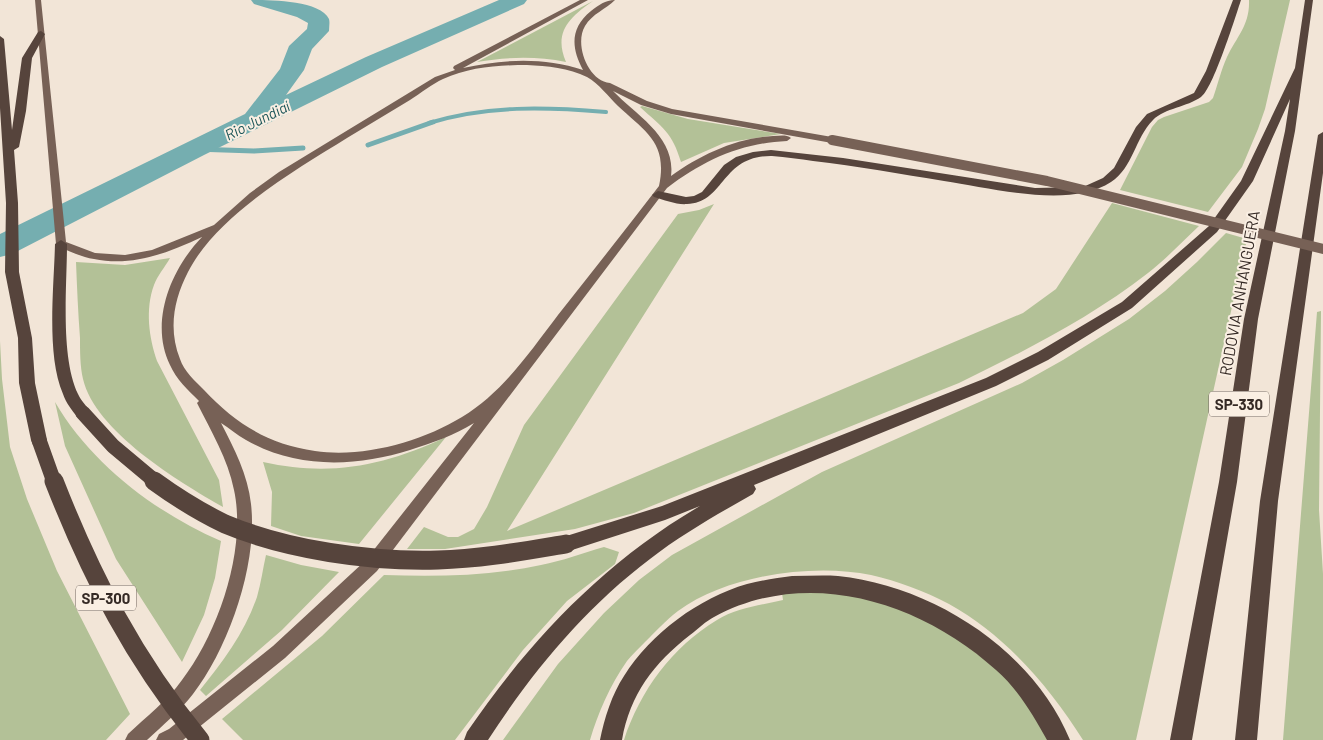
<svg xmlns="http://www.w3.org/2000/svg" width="1323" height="740" viewBox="0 0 1323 740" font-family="Barlow,sans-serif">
  <rect width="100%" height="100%" fill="#f2e5d7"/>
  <g fill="#b3c197">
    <path d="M 1249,0 L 1290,0 L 1265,109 L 1258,129 L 1242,167 L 1208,212 L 1120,190 L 1152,127 L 1158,120 L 1164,117 L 1209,102 L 1213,98 C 1218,84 1221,70 1227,57 C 1237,36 1250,25 1249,0 Z"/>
    <path d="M 593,1 C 570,17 553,32 566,62 C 536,56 507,57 477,62 Z"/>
    <path d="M 642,106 L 688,119 L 781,134 L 724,143 L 681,162 C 672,132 663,128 640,107 Z"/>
    <path d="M 1112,203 L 1199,226 C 1182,242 1166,259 1148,273 C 1090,318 1025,351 959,383 L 634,513 L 575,529 L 445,549 L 407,549 L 424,527 L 448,537 L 458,537 L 474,529 L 487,507 L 524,425 L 678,214 L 699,210 L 714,204 L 507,531 L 1023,313 L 1056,289 Z"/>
    <path d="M 1226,233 L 1247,239 L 1136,740 L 1083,740 C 1049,686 1005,635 949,604 C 924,591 898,581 871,575 C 813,563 727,575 678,611 C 666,620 655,632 645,642 C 639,648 632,655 627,661 C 610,685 598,713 590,740 L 503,740 L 558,664 L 604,613 L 639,580 L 672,555 L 822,472 L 1022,383 L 1063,360 L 1129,319 L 1165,291 L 1197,262 Z"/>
    <path d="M 170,258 C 165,267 157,276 154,285 C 145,309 149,338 157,361 L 219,480 L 223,507 C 179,482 95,431 83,379 C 80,366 80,351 80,338 C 78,312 77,287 76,262 L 125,265 Z"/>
    <path d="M 1321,311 L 1319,510 L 1323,574 L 1323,740 L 1283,740 L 1317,312 Z"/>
    <path d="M 0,341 L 2,379 L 10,447 L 27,499 L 57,571 L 130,714 L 106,740 L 0,740 Z"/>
    <path d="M 55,402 C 91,464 156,513 221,541 L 215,578 L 204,615 L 182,662 L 116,559 L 65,446 Z"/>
    <path d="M 446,437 L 359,544 L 301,536 L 271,526 L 272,492 L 263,462 C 330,477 384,466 446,437 Z"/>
    <path d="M 604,547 L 619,552 L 615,564 L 567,601 L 523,650 L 455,740 L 243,740 L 222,719 L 322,636 L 384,575 C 437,577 489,576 541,565 C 562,561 583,553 604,547 Z"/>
    <path d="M 266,555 L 301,565 L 339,572 L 282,630 L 206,696 L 200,690 C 223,662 245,632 257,597 C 261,583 263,568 266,555 Z"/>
    <path d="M 815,592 L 855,594 L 934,620 L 1003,674 L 1034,712 L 1050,740 L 624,740 C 640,691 672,647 717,620 C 736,608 762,605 783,600 L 782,593 Z"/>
  </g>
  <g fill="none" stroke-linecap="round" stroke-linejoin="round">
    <path stroke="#75aeb0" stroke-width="4" d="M 429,123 C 487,105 546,107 606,112"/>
    <g stroke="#75aeb0" stroke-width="5">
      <path d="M 368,145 L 433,122"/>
      <path d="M 194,149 L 254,151 L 303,148"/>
    </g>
    <path fill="#75aeb0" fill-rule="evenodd" d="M 251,0 C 269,0 320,0 329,19 C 330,23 329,27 329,31 L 312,49 L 304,70 L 286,95 L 366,57 L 499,0 L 527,0 L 524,4 L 382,67 L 204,155 L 12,254 L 0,257 L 0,234 L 245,114 L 280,69 L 289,46 L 307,29 L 308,23 L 297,17 L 254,4 Z"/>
    <path fill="#776156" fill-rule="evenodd" d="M 35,0 L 41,0 L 66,242 L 95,253 L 125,255 L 152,250 L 214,225 L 250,193 L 279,172 L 435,77 L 455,70 L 453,68 L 454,66 L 580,0 L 588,0 L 463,68 C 503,59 544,57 583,70 C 571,48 570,28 591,11 C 599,5 605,0 615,0 C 606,9 592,14 585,26 C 574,44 588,81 610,83 L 647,101 L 672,109 L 832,137 L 836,140 L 832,143 L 671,114 L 641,105 L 613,91 C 637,116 676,137 671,176 C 700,155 736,138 773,136 C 779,136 786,134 791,138 L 787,141 C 741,143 704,160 667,188 L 377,571 L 285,658 L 183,740 L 156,740 L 159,734 L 169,729 L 273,646 L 365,561 L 474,423 C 455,435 432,443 410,450 C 356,467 296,469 246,440 C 237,435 229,428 221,423 C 234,448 248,475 251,504 C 258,564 229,647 193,694 C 180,711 163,725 147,740 L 125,740 L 128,734 C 146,717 167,701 182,680 C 218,633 247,550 234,490 C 228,459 211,431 197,403 L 199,401 C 188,390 176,379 170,365 C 149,322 171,269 202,237 C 168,253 132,267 94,259 C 81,257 69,251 57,246 L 56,244 ZM 527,65 C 547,66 569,68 587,77 C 599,84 608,96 618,106 C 646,132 668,143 659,186 C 626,229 592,272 558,315 C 529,353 503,392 462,417 C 421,442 363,458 315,451 C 268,444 236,424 204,390 C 195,381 184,371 180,359 C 168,329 174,299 188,272 C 217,215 294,171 347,138 C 368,125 389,113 410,100 C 421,93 432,84 443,79 C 469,67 499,65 527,65 Z"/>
    <g fill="#56443c" fill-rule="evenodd">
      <path d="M 1233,0 L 1241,0 C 1235,18 1213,89 1201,97 C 1187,107 1165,108 1153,120 C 1135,138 1133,168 1111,182 C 1070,209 991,188 944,181 C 901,174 857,166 813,161 C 800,159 786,157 772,156 C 721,155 725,203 687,204 C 677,205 664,200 654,197 L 652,195 L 658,191 L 686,197 L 694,196 L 702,192 L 724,165 L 736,157 L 753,152 L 771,150 L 843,158 L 1035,188 L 1083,187 L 1103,178 L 1114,168 L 1136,127 L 1147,114 L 1194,93 L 1206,71 Z"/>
      <path d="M 1305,0 L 1313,0 L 1295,131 L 1258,319 L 1237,482 L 1192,740 L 1170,740 L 1219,482 L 1244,319 L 1285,131 L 1290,99 L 1253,181 L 1217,232 L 1132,308 L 1048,360 L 996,386 L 754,485 L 756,489 L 753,494 C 718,514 682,534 650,559 C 585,608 532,672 488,740 L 464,740 L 467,732 C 529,641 604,562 700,506 L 665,520 L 566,552 L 560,550 L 557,544 L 560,538 L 662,506 L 986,378 L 1038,352 L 1122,302 L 1209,226 L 1241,181 L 1295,68 Z"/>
      <path d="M 41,31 L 45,34 L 32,58 L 26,111 L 19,147 L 14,150 L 18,203 L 19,272 L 32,338 L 35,383 L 47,440 L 45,445 L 39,446 L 33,445 L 31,440 L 19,383 L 18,338 L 5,272 L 6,203 L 0,108 L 0,36 L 4,39 L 12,130 L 22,58 L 38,32 Z"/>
      <path d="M 1323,132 L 1323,173 L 1278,501 L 1257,740 L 1235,740 L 1260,501 L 1318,135 Z"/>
      <path d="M 61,240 L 67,244 C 67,286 60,356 78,394 C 81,401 87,406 91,413 L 89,417 L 83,419 L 77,417 C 72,410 66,403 63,394 C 46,355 54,287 55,244 Z"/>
      <path d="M 792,576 C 807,576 823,575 838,576 C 933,586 1033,650 1070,740 L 1047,740 C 1033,715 1018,689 996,670 C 921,602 808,566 714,617 C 706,621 698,629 690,635 C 654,663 630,694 622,740 L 600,740 C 604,719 612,694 624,676 C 651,633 699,598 747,584 C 762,580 778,578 792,576 Z"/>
    </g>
    <path stroke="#776156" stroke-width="10" d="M 832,140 L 1047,181 L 1323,249"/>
    <g stroke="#56443c" stroke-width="15">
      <path d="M 83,413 L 113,446 L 156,482"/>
      <path d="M 39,440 L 54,482"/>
    </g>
    <g stroke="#56443c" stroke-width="19">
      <path d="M 54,481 C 92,578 134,659 200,740"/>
      <path d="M 154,481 C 176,497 200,512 225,524 C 287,550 371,562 438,560 C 481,559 524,551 566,544"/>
    </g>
  </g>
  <g text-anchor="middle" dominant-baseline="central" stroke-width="4" stroke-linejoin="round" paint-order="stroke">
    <g font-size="15" font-style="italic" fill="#1a5457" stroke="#faefe3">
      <text transform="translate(257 120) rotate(-26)">Rio Jundiaí</text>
    </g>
    <g fill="#faefe3" stroke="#70655e" stroke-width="1">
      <rect x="1209" y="391.5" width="60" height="25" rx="4"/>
      <rect x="76" y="585.5" width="60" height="25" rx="4"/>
    </g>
    <g font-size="15" font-weight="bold" fill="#352a25">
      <text x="1239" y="404">SP-330</text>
      <text x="106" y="598">SP-300</text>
    </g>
    <g font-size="16" fill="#352a25" stroke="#faefe3">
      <text transform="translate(1239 293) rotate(-80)">RODOVIA ANHANGUERA</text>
    </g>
  </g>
</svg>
